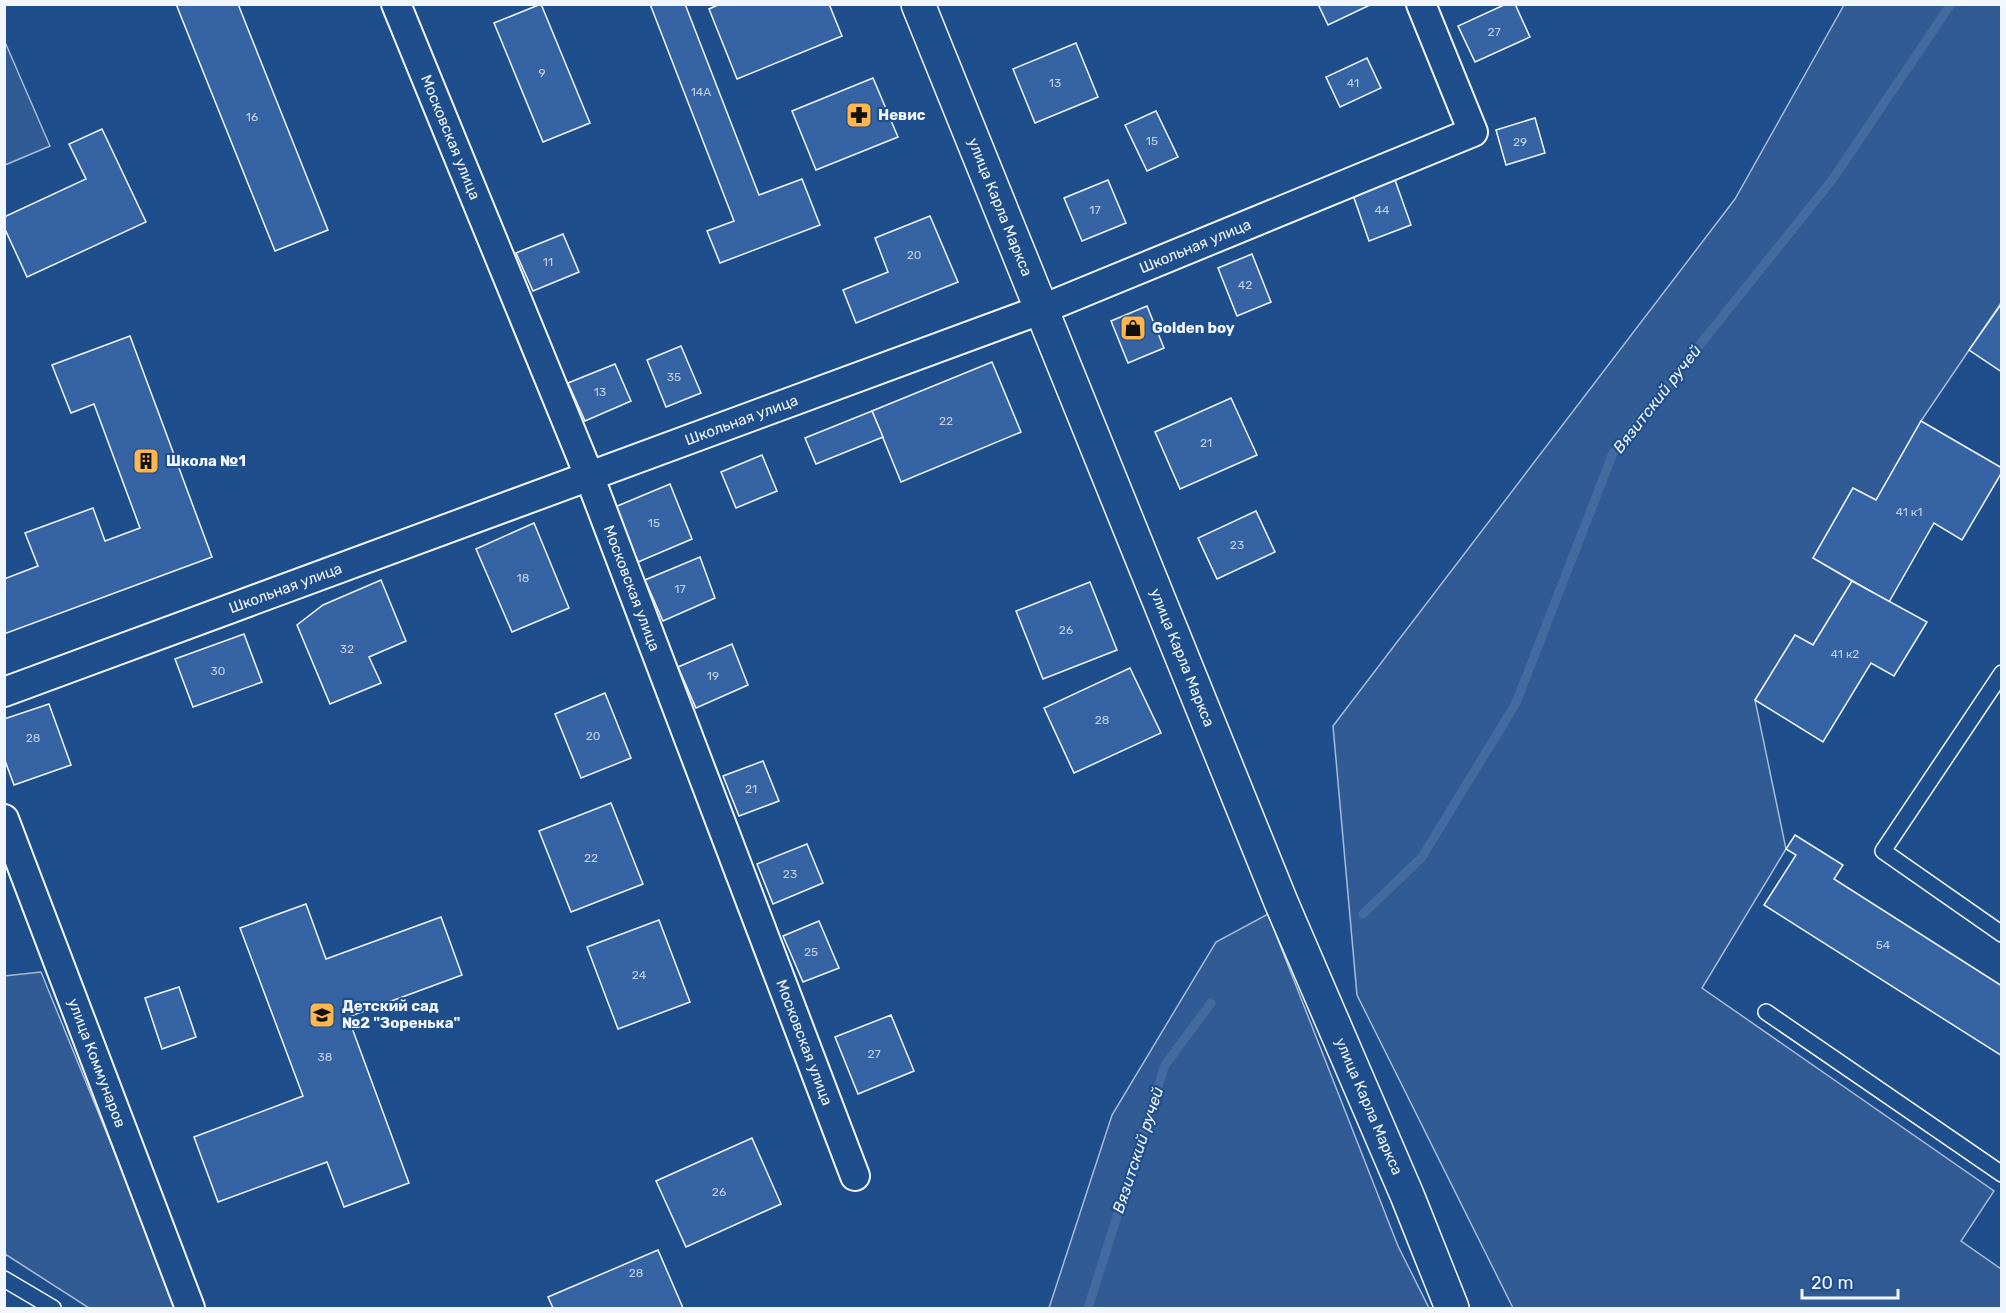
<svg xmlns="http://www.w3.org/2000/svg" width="2006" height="1313" viewBox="0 0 2006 1313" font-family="Rubik,sans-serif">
  <rect width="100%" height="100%" fill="#1f4e8c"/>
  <g fill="#305b95" stroke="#a8bbd7" stroke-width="1.5">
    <path d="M 1844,5 L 2001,5 L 2001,303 L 1921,421 L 1876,500 L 1853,488 L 1813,558 L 1852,581 L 1813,645 L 1795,635 L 1755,700 L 1786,849 L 1702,988 L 1994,1191 L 1961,1241 L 2001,1269 L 2001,1308 L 1513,1308 L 1357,995 L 1333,726 L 1735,199 Z"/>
    <path d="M 5,42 L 50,146 L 5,165 L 4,42 Z"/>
    <path d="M 1268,914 L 1398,1246 L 1429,1308 L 1049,1308 L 1112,1115 L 1216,942 Z"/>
    <path d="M 41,972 L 178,1308 L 89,1308 L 5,1254 L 4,976 Z"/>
  </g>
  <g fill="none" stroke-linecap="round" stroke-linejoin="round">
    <g stroke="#446ba0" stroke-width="9">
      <path d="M 1363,914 L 1422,857 L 1516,703 L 1613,453 L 1832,180 L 1951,4"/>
      <path d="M 1088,1308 L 1165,1065 L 1211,1003"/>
    </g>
  </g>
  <g fill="#3563a3" stroke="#f2f6ff" stroke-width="1.5">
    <path d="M 176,4 L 238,4 L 328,230 L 275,251 Z"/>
    <path d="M 541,4 L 590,123 L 543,142 L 494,23 Z"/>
    <path d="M 650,4 L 685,4 L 759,195 L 802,179 L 820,225 L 720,263 L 707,231 L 734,221 Z"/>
    <path d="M 720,4 L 829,4 L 842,36 L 737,79 L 709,9 Z"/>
    <path d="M 1318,4 L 1372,4 L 1328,25 Z"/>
    <path d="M 1506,4 L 1515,4 L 1530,37 L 1475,62 L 1458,26 Z"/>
    <path d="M 1076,43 L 1098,97 L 1035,123 L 1013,69 Z"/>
    <path d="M 1367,58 L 1381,88 L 1340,107 L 1326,77 Z"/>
    <path d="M 873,78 L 898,137 L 816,170 L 792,111 Z"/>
    <path d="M 1156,111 L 1178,157 L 1147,171 L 1125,125 Z"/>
    <path d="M 1535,118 L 1545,153 L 1506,165 L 1496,130 Z"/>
    <path d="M 102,129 L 146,222 L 27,277 L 4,227 L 4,217 L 86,179 L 69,144 Z"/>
    <path d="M 1108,180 L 1126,223 L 1082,241 L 1064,198 Z"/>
    <path d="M 1395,180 L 1411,225 L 1369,241 L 1353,195 Z"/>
    <path d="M 930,216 L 958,282 L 856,323 L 843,290 L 888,272 L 875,238 Z"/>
    <path d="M 563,234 L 579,272 L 533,291 L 516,253 Z"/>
    <path d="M 1252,254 L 1271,302 L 1237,316 L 1218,268 Z"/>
    <path d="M 2002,303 L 2002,372 L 1969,350 Z"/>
    <path d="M 1147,306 L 1164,348 L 1128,363 L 1111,321 Z"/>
    <path d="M 130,336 L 212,557 L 4,634 L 4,579 L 38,566 L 25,533 L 93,508 L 105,541 L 140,528 L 94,404 L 71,413 L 52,365 Z"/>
    <path d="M 681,346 L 701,393 L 666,407 L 647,360 Z"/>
    <path d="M 992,362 L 1021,432 L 901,482 L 872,411 Z"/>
    <path d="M 615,364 L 631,401 L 585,421 L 568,383 Z"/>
    <path d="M 1231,398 L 1257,455 L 1180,489 L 1155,432 Z"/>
    <path d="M 872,411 L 883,437 L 816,464 L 805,438 Z"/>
    <path d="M 1921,421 L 2002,468 L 2002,472 L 1962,540 L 1934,523 L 1889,602 L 1813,558 L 1853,488 L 1876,500 Z"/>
    <path d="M 762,455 L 777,491 L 736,508 L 721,472 Z"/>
    <path d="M 670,484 L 692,539 L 638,562 L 615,507 Z"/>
    <path d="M 1256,511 L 1275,552 L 1217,579 L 1198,538 Z"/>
    <path d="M 534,523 L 569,608 L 512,632 L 476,549 Z"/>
    <path d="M 700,557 L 715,598 L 663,621 L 645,580 Z"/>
    <path d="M 381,580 L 406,641 L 369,657 L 381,683 L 330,704 L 297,625 L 323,605 Z"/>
    <path d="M 1852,581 L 1927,622 L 1894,676 L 1871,663 L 1823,742 L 1755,700 L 1795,635 L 1813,645 Z"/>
    <path d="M 1090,582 L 1117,650 L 1043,679 L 1016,611 Z"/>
    <path d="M 244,634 L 262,682 L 193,707 L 175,659 Z"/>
    <path d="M 732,644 L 748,685 L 696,708 L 678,667 Z"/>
    <path d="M 1130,668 L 1161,733 L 1074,773 L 1044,708 Z"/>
    <path d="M 605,693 L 631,758 L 581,778 L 555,714 Z"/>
    <path d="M 49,704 L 71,765 L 14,785 L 4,758 L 4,719 Z"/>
    <path d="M 763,761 L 779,801 L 739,816 L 723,776 Z"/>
    <path d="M 611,803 L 643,884 L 571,912 L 539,831 Z"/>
    <path d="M 1795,835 L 1843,865 L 1834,879 L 2002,986 L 2002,1056 L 1764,905 L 1796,855 L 1786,849 Z"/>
    <path d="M 807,844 L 823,883 L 773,904 L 757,864 Z"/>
    <path d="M 306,904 L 326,959 L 441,917 L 462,975 L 348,1017 L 409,1183 L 344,1207 L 327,1162 L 218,1202 L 194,1137 L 303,1096 L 240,928 Z"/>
    <path d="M 659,920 L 690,1002 L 618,1029 L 587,947 Z"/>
    <path d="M 819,921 L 839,968 L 803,982 L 783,936 Z"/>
    <path d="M 179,987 L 196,1037 L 162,1049 L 145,998 Z"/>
    <path d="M 891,1015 L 914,1071 L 858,1094 L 835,1037 Z"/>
    <path d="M 752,1138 L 781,1204 L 686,1247 L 656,1181 Z"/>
    <path d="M 658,1250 L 683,1308 L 553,1308 L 548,1297 Z"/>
  </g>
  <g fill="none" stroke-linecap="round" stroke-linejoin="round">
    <g stroke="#f2f6ff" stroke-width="18">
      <g id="lane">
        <path d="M 2002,673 L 1883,851 L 2002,934"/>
        <path d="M 1766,1012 L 2002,1174"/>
        <path d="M 4,1279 L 53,1308"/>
      </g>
    </g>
    <g stroke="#f2f6ff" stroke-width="32">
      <g id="street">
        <path id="s1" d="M 396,4 L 590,478 L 855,1176"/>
        <path id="s2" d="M 4,692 L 1040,310 L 1473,132 L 1421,4"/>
        <path id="s3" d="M 4,819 L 190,1308"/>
      </g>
    </g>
    <g stroke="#f2f6ff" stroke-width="36">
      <g id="primary">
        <path id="s4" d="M 918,4 L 1281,902 L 1407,1195 L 1452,1308"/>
      </g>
    </g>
    <use href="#lane" stroke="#1f4e8c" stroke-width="15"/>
    <use href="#street" stroke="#1f4e8c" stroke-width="28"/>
    <use href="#primary" stroke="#1f4e8c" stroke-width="33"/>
  </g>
  <defs>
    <g id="pharmacy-square" transform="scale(1.35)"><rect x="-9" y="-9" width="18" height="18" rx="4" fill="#ffb74d" stroke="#1f4e8c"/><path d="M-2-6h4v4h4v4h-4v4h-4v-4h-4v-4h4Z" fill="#111"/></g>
    <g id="shop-square" transform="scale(1.35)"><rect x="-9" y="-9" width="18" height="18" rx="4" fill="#ffb74d" stroke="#1f4e8c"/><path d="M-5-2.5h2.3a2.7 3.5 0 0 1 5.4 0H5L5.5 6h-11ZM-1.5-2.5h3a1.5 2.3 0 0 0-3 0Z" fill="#111"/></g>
    <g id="building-square" transform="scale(1.35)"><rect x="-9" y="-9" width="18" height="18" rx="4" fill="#ffb74d" stroke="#1f4e8c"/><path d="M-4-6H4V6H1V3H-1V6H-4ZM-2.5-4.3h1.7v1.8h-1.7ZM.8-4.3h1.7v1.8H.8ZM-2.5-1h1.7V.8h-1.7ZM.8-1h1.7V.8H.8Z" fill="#111"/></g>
    <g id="school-square" transform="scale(1.35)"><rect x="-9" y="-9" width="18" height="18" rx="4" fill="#ffb74d" stroke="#1f4e8c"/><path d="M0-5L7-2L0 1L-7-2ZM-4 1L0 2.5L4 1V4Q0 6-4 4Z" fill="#111"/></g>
  </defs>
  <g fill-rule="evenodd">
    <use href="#pharmacy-square" x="859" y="115"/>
    <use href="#shop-square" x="1133" y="328"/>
    <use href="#building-square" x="146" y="461"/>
    <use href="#school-square" x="322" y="1015"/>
  </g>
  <g text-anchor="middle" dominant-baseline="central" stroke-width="4.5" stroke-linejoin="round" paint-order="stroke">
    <g font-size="12" fill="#c3d1e8">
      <text x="1494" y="32">27</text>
      <text x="542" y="73">9</text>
      <text x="1055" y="83">13</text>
      <text x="1353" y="83">41</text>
      <text x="701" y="92">14А</text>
      <text x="252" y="117">16</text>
      <text x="1152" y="141">15</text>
      <text x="1520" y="142">29</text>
      <text x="1095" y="210">17</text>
      <text x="1382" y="210">44</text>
      <text x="914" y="255">20</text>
      <text x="548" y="262">11</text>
      <text x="1245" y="285">42</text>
      <text x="674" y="377">35</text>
      <text x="600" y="392">13</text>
      <text x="946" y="421">22</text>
      <text x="1206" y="443">21</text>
      <text x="1909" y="512">41 к1</text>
      <text x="654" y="523">15</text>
      <text x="1237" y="545">23</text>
      <text x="523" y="578">18</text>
      <text x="680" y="589">17</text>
      <text x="1066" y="630">26</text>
      <text x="347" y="649">32</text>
      <text x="1845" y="654">41 к2</text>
      <text x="218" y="671">30</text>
      <text x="713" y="676">19</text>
      <text x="1102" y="720">28</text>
      <text x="593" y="736">20</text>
      <text x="33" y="738">28</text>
      <text x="751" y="789">21</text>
      <text x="591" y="858">22</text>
      <text x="790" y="874">23</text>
      <text x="1883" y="945">54</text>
      <text x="811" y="952">25</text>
      <text x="639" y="975">24</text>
      <text x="874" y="1054">27</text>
      <text x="325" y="1057">38</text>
      <text x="719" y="1192">26</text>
      <text x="636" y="1273">28</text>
    </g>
    <g font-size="15" font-weight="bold" fill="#f2f6ff" stroke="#1f4e8c" text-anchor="start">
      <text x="878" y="115">Невис</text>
      <text x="1152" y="328">Golden boy</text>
      <text x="166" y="461">Школа №1</text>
      <text x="342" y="1006">Детский сад<tspan x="342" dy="17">№2 "Зоренька"</tspan></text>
    </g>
    <g font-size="15" fill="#f2f6ff" stroke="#1f4e8c">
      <text stroke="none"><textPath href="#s1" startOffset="144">Московская улица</textPath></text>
      <text stroke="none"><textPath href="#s4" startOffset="219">улица Карла Маркса</textPath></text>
      <text stroke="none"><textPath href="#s2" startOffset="1272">Школьная улица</textPath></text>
      <text stroke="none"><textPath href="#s2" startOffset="786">Школьная улица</textPath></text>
      <text stroke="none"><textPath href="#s1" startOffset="630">Московская улица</textPath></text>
      <text stroke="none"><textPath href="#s2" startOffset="300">Школьная улица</textPath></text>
      <text stroke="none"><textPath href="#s4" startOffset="705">улица Карла Маркса</textPath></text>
      <text stroke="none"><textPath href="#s1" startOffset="1116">Московская улица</textPath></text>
      <text stroke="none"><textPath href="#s3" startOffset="261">улица Коммунаров</textPath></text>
      <text stroke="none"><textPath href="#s4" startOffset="1191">улица Карла Маркса</textPath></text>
    </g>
    <g font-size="16" font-style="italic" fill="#f2f6ff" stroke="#1f4e8c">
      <text transform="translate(1657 399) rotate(-52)">Вязитский ручей</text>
      <text transform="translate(1138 1150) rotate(-72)">Вязитский ручей</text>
    </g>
  </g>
  <rect width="2006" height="1313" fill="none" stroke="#f2f6ff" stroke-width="12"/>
  <path d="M1802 1289v9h96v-9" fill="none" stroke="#f2f6ff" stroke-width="3"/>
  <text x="1811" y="1289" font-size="18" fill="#f2f6ff" stroke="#1f4e8c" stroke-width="4.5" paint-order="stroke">20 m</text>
</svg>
